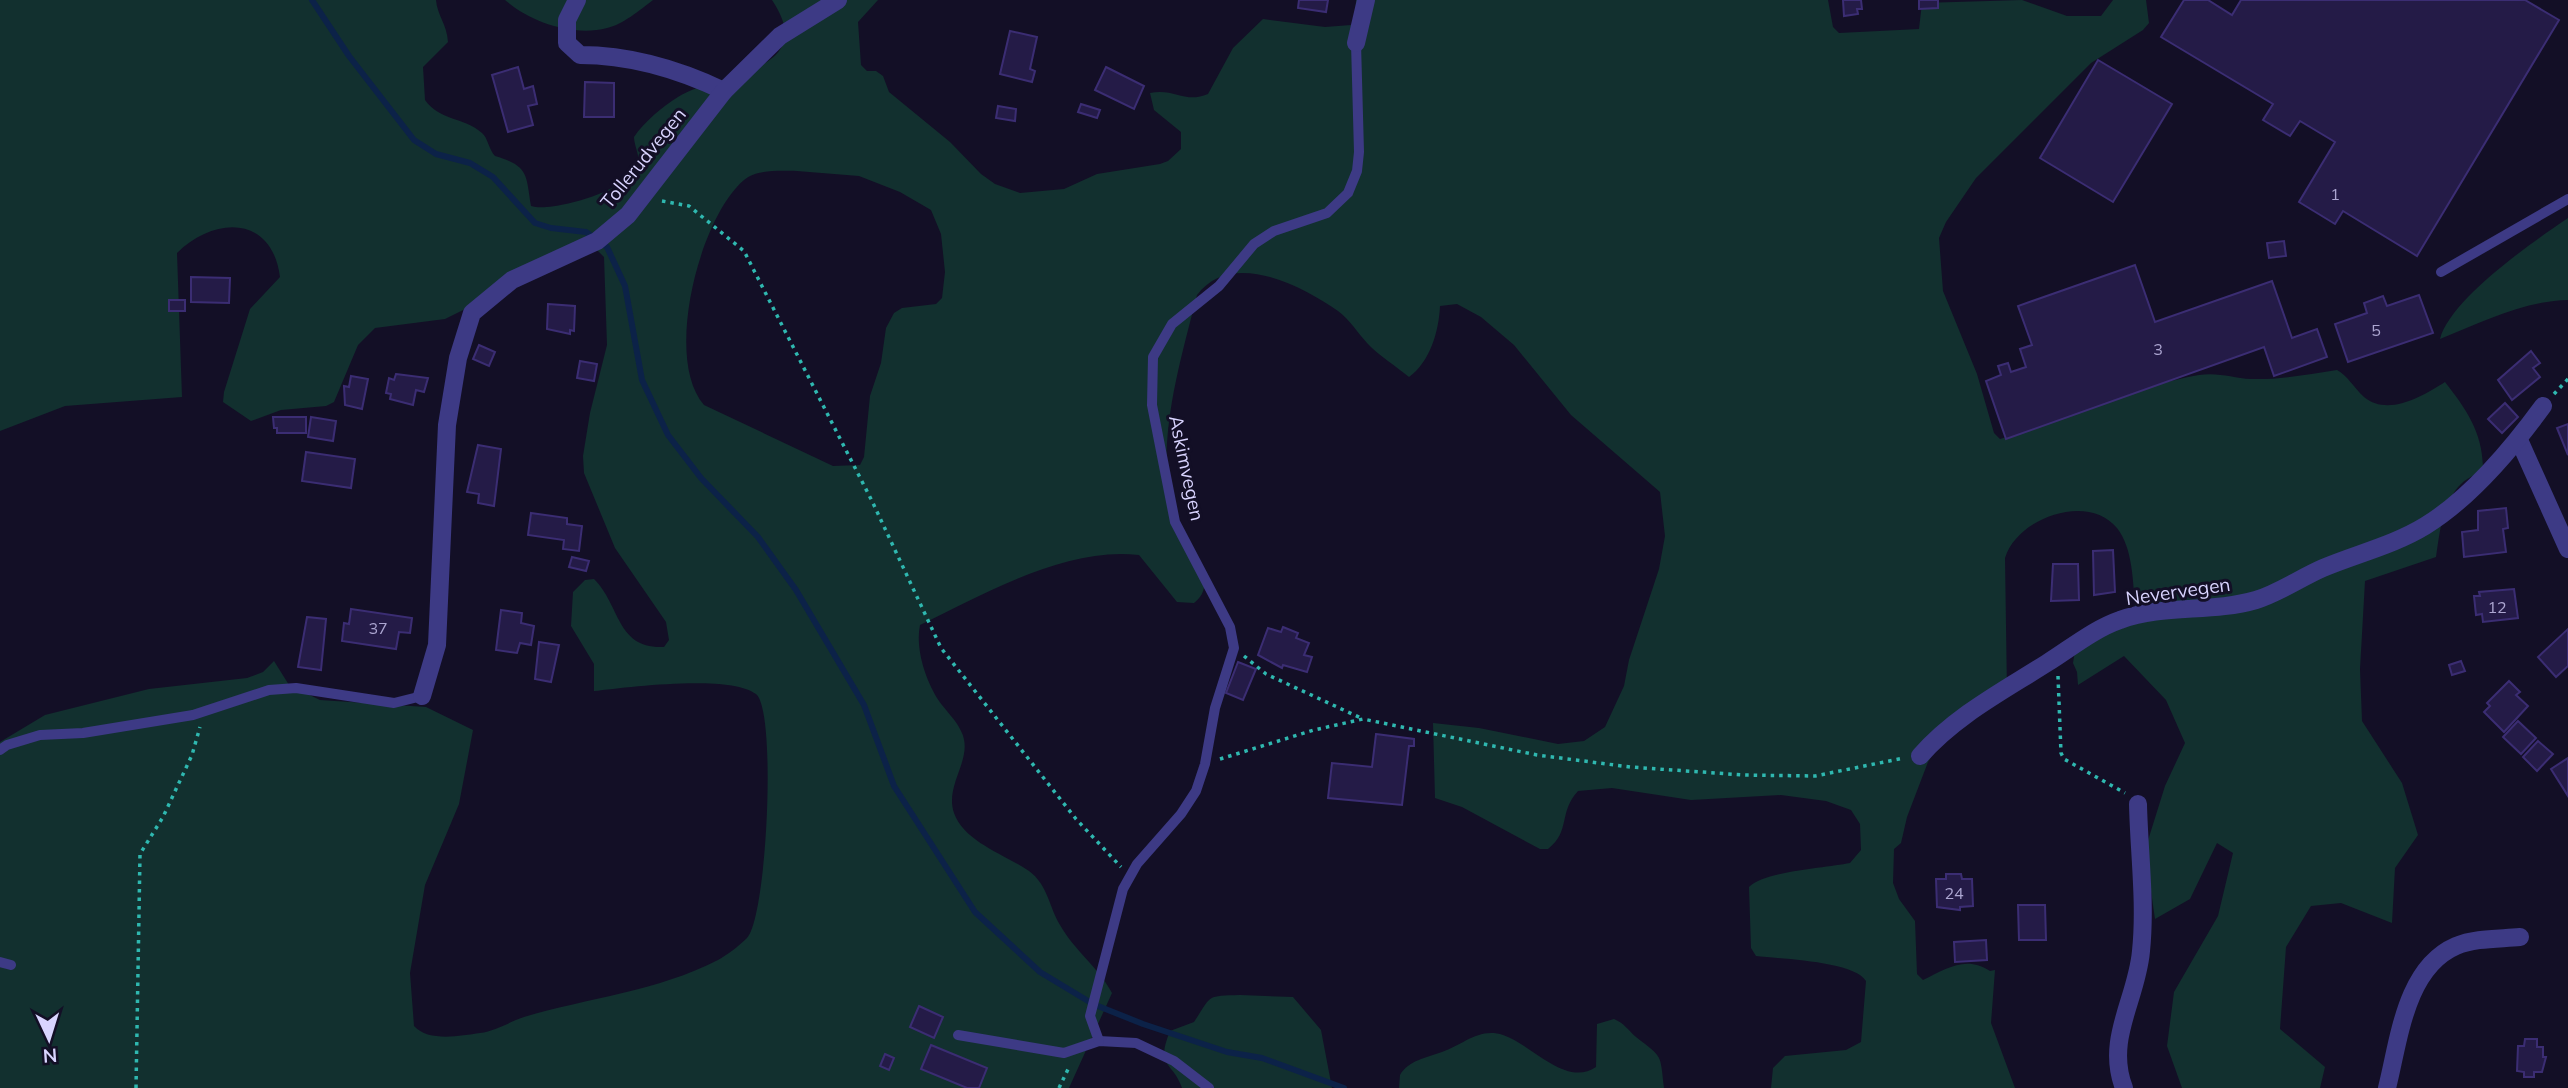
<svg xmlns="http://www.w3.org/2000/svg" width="2568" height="1088" viewBox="0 0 2568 1088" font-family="Mulish,sans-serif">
  <rect width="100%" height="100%" fill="#130f26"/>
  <g fill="#12302f" fill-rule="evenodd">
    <path d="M 0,0 L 436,0 C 437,15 447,24 448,42 L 423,67 L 425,100 C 440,121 464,117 482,133 C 488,138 489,150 495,156 C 529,166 526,175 531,206 C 553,213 634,189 638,163 C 640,156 634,145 634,137 C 644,122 663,106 678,97 C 718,72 821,73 772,0 L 878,0 L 858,22 L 861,65 L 867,71 L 876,71 L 883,76 L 889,92 L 950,142 L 981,174 L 995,184 L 1020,193 L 1064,189 L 1097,174 L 1160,164 L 1168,161 L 1181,149 L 1181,132 L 1154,110 L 1150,93 C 1175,88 1185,104 1208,94 L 1233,48 L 1263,19 L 1325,27 L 1351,25 L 1355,18 L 1356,0 L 1828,0 L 1833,27 L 1839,33 L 1919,29 L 1922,3 L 2022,0 L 2067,16 L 2101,16 L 2113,0 L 2146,0 L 2149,23 L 2143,30 L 2091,63 L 1976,178 L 1946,222 L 1939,238 L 1943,291 L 1977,374 L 1994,433 L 2000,439 C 2067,420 2130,387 2199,375 C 2218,372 2233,378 2251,379 C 2280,380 2309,374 2337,370 C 2348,376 2354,388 2364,397 C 2388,417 2423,396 2445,382 C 2466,409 2482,431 2483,467 C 2477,475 2468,477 2461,484 C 2442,503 2440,531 2436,557 L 2365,581 L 2360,669 L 2362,721 L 2402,783 L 2418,835 L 2395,868 L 2392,923 L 2341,903 L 2311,906 L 2286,947 L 2280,1029 L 2325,1067 L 2320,1088 L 2182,1088 L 2167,1046 L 2174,992 L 2218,916 L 2233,853 L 2217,843 L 2190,899 L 2155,919 L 2145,850 L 2165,786 L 2185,743 L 2166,700 L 2124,656 L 2078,685 L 2077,672 L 2073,663 L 2076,645 L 2135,607 C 2133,583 2133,548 2117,528 C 2088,492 2017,518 2005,558 L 2007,693 L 1942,739 L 1928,762 L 1907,817 L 1901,843 L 1894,849 L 1893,883 L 1899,899 L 1915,921 L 1917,974 L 1923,980 C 1946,969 1966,955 1990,971 L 1995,970 L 1991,1023 L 2015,1088 L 1771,1088 L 1773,1068 L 1785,1056 L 1846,1050 L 1861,1042 L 1866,981 C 1854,961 1781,959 1756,956 L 1751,948 L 1749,887 C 1764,871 1826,868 1850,863 L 1861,850 L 1860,824 L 1851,810 L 1826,801 L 1781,795 L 1691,800 L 1612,788 L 1578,791 C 1558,813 1571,831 1548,849 L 1540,849 L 1462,807 L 1435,798 L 1433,723 L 1479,728 L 1558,744 L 1584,741 L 1605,727 L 1624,686 L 1629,660 L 1659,569 L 1665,536 L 1660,492 L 1571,415 L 1514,345 L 1481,317 L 1457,304 L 1440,306 C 1439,331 1430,362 1409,377 C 1396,366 1379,356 1367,343 C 1357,332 1350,320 1338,311 C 1301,285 1231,249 1197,295 C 1177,374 1157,438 1171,521 C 1176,548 1225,578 1194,603 L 1177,602 L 1139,555 C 1067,546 984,594 920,625 C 915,649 926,681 939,701 C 946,711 956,720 961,731 C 975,758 944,784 954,813 C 964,842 1006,855 1029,871 C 1048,885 1049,907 1060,925 C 1074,950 1099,968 1112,993 L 1069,1088 L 0,1088 L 0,742 L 45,715 L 149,689 L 247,678 L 263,672 L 274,661 L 289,685 L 320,700 L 426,707 L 473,730 L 459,804 L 425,885 L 410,973 L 414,1026 C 428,1042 460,1036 480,1033 C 496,1031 509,1022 524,1017 C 588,998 658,991 718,960 C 727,955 739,946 747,938 C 767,917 777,711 756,694 C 730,674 628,687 594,691 L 594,664 L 571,626 L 573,592 L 585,580 L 594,579 C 621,606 616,649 664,647 L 669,640 L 666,622 L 615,548 L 584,473 L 583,456 L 590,413 L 607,345 L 604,257 L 598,251 L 580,252 L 445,319 L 375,328 L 358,345 L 334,402 L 326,406 L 281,410 L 251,421 L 223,402 L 224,392 L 250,309 L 280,277 C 272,215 215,216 177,253 L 182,397 L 65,406 L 0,431 ZM 797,171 L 859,176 L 900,192 L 931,210 L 941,234 L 945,272 L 942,298 L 936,304 L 902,308 L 894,313 L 886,328 L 881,363 L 870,396 L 864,457 L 860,465 L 833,466 L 704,405 C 663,358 700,217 744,180 C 757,169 781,171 797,171 Z"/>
    <path d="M 505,0 L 653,0 C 640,10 622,25 607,28 C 573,37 530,22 505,0 Z"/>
    <path d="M 2568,218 L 2568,300 C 2523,301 2482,322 2440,339 C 2450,299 2534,241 2568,218 Z"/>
    <path d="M 1240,995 L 1293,997 L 1321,1030 L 1332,1088 L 1182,1088 C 1173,1061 1155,1068 1170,1031 L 1194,1022 C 1212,995 1205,996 1240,995 Z"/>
    <path d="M 1614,1019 C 1624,1023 1628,1030 1636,1037 C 1663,1058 1660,1053 1664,1088 L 1399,1088 L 1400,1075 C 1409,1060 1426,1058 1442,1052 C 1463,1045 1479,1027 1503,1035 C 1531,1044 1566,1088 1596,1067 L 1597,1024 Z"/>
  </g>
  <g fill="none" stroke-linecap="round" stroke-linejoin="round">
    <path stroke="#0c2248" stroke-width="6" d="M 312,0 L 349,56 L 414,140 L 436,154 L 470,163 L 493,177 L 535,223 L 551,228 L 586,232 L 607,247 L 625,286 L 642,380 L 668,435 L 701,478 L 758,537 L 796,590 L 864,705 L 894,786 L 975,912 L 1040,972 L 1093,1004 L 1143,1024 L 1227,1052 L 1262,1058 L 1344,1088"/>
  </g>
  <g fill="#241b47" stroke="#3b2d73" stroke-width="2">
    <path d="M 1299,0 L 1328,0 L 1326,12 L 1298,8 Z"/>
    <path d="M 1843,0 L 1861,0 L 1862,9 L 1857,9 L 1858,14 L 1844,16 Z"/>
    <path d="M 1919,0 L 1938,0 L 1938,8 L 1919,9 Z"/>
    <path d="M 2184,0 L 2208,0 L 2232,15 L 2241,0 L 2525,0 L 2559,20 L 2417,256 L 2343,211 L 2335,224 L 2299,202 L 2335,142 L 2300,121 L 2290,136 L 2263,120 L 2273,104 L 2161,37 Z"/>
    <path d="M 1010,31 L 1037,37 L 1030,69 L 1035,71 L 1032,82 L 1000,74 Z"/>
    <path d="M 2098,60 L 2172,104 L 2113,202 L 2040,158 Z"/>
    <path d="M 518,67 L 524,89 L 533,86 L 537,104 L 528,106 L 533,125 L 508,132 L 492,75 Z"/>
    <path d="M 1106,67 L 1144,86 L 1134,109 L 1095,90 Z"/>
    <path d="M 585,82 L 614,83 L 614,117 L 584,117 Z"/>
    <path d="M 1081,104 L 1100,110 L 1097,118 L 1078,112 Z"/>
    <path d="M 998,106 L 1016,109 L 1015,121 L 996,118 Z"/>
    <path d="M 2284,241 L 2286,256 L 2269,258 L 2267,243 Z"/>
    <path d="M 2135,265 L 2155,322 L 2272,281 L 2292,338 L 2317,329 L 2327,357 L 2274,376 L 2264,347 L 2006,439 L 1986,381 L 2001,375 L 1998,366 L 2008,363 L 2011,372 L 2026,367 L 2020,349 L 2032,345 L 2018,306 Z"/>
    <path d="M 191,277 L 230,278 L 229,303 L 191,302 Z"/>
    <path d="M 2419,295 L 2433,333 L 2348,362 L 2335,324 L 2367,313 L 2364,303 L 2383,296 L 2387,306 Z"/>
    <rect x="169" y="300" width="16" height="11"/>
    <path d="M 548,304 L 575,306 L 574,331 L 570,330 L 570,334 L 547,329 Z"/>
    <path d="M 479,345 L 495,352 L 489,366 L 473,359 Z"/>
    <path d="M 2531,351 L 2540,363 L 2533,368 L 2540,377 L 2512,400 L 2498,380 Z"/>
    <path d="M 580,361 L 597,364 L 594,381 L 577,378 Z"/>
    <path d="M 396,374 L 428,378 L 424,392 L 416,390 L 413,405 L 390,399 L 391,394 L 386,393 L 389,378 L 394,380 Z"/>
    <path d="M 351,376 L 368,379 L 362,409 L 345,405 L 344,386 L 349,387 Z"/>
    <path d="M 2505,403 L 2518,417 L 2502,433 L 2488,419 Z"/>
    <path d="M 273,417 L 306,417 L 306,433 L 277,433 L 277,428 L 274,428 Z"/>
    <path d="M 311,417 L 336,421 L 333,441 L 308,437 Z"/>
    <path d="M 2568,424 L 2568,455 L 2557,428 Z"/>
    <path d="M 478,445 L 501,449 L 494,506 L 478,503 L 479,494 L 467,492 Z"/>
    <path d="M 306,452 L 355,459 L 351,488 L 302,481 Z"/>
    <path d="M 2506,508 L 2508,528 L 2503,529 L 2506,552 L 2464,557 L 2462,532 L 2478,530 L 2478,511 Z"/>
    <path d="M 531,513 L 567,518 L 567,524 L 582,526 L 579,551 L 563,549 L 564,540 L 528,535 Z"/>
    <path d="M 2113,550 L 2115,592 L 2094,595 L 2093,551 Z"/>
    <path d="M 572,557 L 589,561 L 586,571 L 569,567 Z"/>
    <path d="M 2053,564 L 2078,564 L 2079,600 L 2051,601 Z"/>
    <path d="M 2514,589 L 2518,618 L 2483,622 L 2482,614 L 2476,615 L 2474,596 L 2480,596 L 2479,592 Z"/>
    <path d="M 351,609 L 412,618 L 410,633 L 399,632 L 396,649 L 342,641 L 344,623 L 349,624 Z"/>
    <path d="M 501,610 L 522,613 L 521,623 L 534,626 L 531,645 L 520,643 L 517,653 L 496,650 Z"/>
    <path d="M 307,617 L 326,619 L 321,670 L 298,667 Z"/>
    <path d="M 1283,627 L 1298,633 L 1296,638 L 1309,643 L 1304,655 L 1312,657 L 1307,672 L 1283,665 L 1282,668 L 1258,655 L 1268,628 L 1281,632 Z"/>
    <path d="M 2568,629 L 2568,666 L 2556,677 L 2538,657 Z"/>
    <path d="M 539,642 L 559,645 L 551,682 L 535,679 Z"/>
    <path d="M 2461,661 L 2465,671 L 2452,675 L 2449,665 Z"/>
    <path d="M 1238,662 L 1256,669 L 1243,700 L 1226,693 Z"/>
    <path d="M 2509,681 L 2520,692 L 2516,695 L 2528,706 L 2504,732 L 2484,712 L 2490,706 L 2487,703 Z"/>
    <path d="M 2518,721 L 2536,738 L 2521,754 L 2503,737 Z"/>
    <path d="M 1376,734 L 1414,739 L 1414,746 L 1409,746 L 1402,805 L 1328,798 L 1332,763 L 1372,767 Z"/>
    <path d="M 2538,741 L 2553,754 L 2537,771 L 2523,757 Z"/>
    <path d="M 2568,758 L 2568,796 L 2551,769 Z"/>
    <path d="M 1946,874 L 1961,874 L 1962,879 L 1972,879 L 1973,906 L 1960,907 L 1960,910 L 1937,907 L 1936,879 L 1946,879 Z"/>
    <path d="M 2018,905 L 2045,905 L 2046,940 L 2019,940 Z"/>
    <path d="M 1986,940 L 1987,960 L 1955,962 L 1954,942 Z"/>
    <path d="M 919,1006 L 943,1017 L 934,1038 L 910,1027 Z"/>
    <path d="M 2525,1039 L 2537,1039 L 2537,1047 L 2543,1047 L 2543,1057 L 2546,1057 L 2542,1072 L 2534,1072 L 2534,1077 L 2524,1077 L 2524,1072 L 2517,1071 L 2518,1046 L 2524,1046 Z"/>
    <path d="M 931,1045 L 987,1068 L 979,1088 L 967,1088 L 921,1069 Z"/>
    <path d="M 885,1054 L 894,1058 L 889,1070 L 880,1066 Z"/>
  </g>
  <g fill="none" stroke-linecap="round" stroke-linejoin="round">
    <g stroke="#2fb8b0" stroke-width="3.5" stroke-dasharray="3.5 5" stroke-linecap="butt">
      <path d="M 662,201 L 689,206 L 744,251 L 872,501 L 941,648 L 1076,819 L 1121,867"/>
      <path d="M 2554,394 L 2568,379"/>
      <path d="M 1244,656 L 1266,674 L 1363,719"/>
      <path d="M 2058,676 L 2061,753 L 2064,759 L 2125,793"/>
      <path d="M 1220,759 L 1314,730 L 1363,719 L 1537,755 L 1630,767 L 1744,775 L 1815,776 L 1904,758"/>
      <path d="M 136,1088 L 140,854 L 163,817 L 192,755 L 200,727"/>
      <path d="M 1059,1088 L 1070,1065"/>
    </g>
    <g stroke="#3d3a85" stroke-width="10">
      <path d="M 2441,272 L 2568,199"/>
      <path d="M 0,750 L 7,745 L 40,735 L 83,733 L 193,715 L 269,690 L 296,688 L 394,703 L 422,696"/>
      <path d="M 0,962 L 11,965"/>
      <path d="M 958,1035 L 1064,1053 L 1099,1041 L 1136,1043 L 1174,1061 L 1209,1088"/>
      <path d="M 1099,1041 L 1090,1016 L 1123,889 L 1137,864 L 1181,814 L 1196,791 L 1205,764 L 1215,708 L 1234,648 L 1230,627 L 1175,522 L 1152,405 L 1153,357 L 1172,324 L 1219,286 L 1254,244 L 1274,231 L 1327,213 L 1348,193 L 1357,171 L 1359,152 L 1356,43"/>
    </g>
    <g stroke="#3d3a85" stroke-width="18">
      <path d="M 577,0 L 567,20 L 567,43 L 580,55 C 629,55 680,70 724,91"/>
      <path d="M 1356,43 L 1366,0"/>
      <path d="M 2519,440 L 2568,549"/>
      <path d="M 422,696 L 437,645 L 447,425 L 458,358 L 472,313 L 512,280 L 597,241 L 628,215 L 724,91 L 780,36 L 838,0"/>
      <path d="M 1920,756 C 1955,716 2003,691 2047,663 C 2071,648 2094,629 2120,620 C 2163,604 2212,613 2256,600 C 2279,593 2300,578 2323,568 C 2356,554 2394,545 2425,526 C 2469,499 2513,447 2543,406"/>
      <path d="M 2124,1088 C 2105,1039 2137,999 2141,951 C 2146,903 2139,852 2138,804"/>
      <path d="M 2387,1088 C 2399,1041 2405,968 2456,946 C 2475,938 2499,939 2520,937"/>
    </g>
  </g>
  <g text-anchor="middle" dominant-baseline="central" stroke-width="6" stroke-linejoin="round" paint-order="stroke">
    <g font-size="16" fill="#aca6d1">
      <text x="2335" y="194">1</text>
      <text x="2376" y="330">5</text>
      <text x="2158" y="349">3</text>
      <text x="2497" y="607">12</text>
      <text x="378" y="628">37</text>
      <text x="1954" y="893">24</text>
    </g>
    <g font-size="19" fill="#d9d4ff" stroke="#130f26">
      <text transform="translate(643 158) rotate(-51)">Tollerudvegen</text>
      <text transform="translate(1187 468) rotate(78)">Askimvegen</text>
      <text transform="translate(2178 591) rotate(-8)">Nevervegen</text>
    </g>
  </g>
  <g transform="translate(49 1039) rotate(176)" stroke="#130f26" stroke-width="5" paint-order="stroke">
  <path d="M0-5L12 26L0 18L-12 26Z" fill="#d9d4ff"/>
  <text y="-10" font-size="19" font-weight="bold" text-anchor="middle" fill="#d9d4ff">N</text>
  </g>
</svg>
